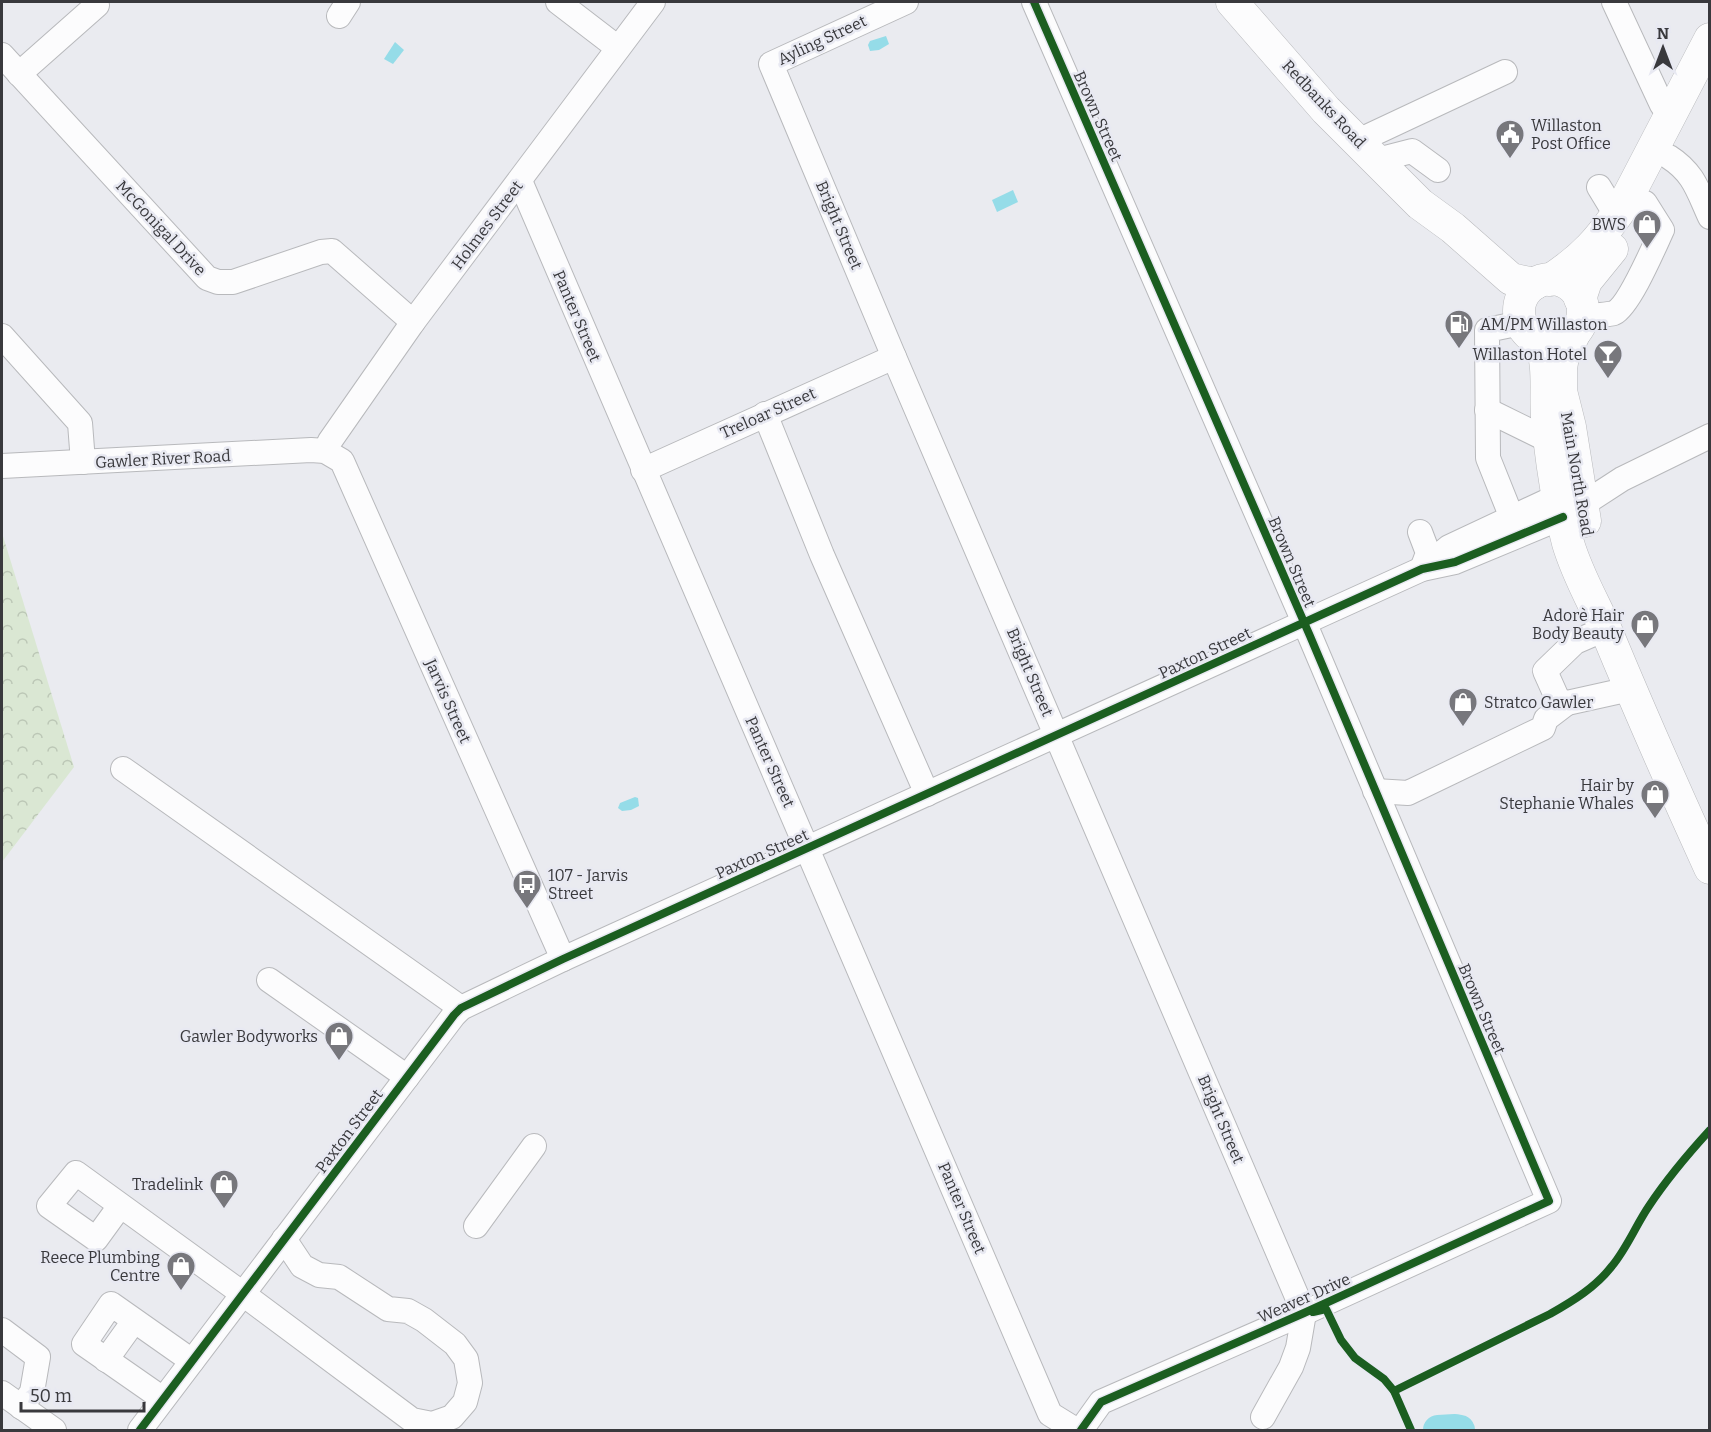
<svg xmlns="http://www.w3.org/2000/svg" width="1711" height="1432" viewBox="0 0 1711 1432" font-family="Bitter,serif">
  <defs>
    <pattern id="park-crowns" width="20" height="18" patternUnits="userSpaceOnUse" patternTransform="scale(1.5)"><rect width="20" height="18" fill="#dae7d3"/><path d="M2 6a3 3 0 1 1 6 0M12 15a3 3 0 1 1 6 0" fill="none" stroke="#bcc7b6"/></pattern>
  </defs>
  <rect width="100%" height="100%" fill="#eaebf0"/>
  <path fill="url(#park-crowns)" d="M 2,533 L 74,767 L 2,862 Z"/>
  <g fill="#95dce8">
    <path d="M 886,36 L 889,44 L 879,50 L 870,51 L 868,45 L 870,41 Z"/>
    <path d="M 395,42 L 404,50 L 393,64 L 384,59 Z"/>
    <path d="M 1013,190 L 1018,202 L 997,212 L 992,200 Z"/>
    <path d="M 635,797 L 638,798 L 639,806 L 631,810 L 622,811 L 618,808 L 620,803 Z"/>
  </g>
  <g fill="none" stroke-linecap="round" stroke-linejoin="round">
    <path stroke="#95dce8" stroke-width="30" d="M 1438,1430 L 1455,1429 L 1460,1430"/>
    <g stroke="#b8b9bc" stroke-width="26">
      <g id="minor">
        <path d="M 558,2 L 618,48"/>
        <path d="M 906,2 L 771,64 L 894,357 L 1304,1313 L 1298,1348 L 1291,1367 L 1263,1417"/>
        <path d="M 1034,2 L 1310,636 L 1549,1201 L 1304,1313 L 1101,1402 L 1081,1430"/>
        <path d="M 1614,2 L 1662,105 L 1671,110"/>
        <path d="M 339,16 L 348,2"/>
        <path d="M 2,55 L 207,278 L 218,282 L 233,282 L 321,252 L 332,251 L 413,322"/>
        <path d="M 19,74 L 97,5"/>
        <path d="M 1358,141 L 1505,72"/>
        <path d="M 1669,157 C 1694,173 1698,191 1710,217"/>
        <path d="M 1377,160 L 1412,151 L 1438,170"/>
        <path d="M 520,181 L 1050,1414 L 1076,1430"/>
        <path d="M 1599,187 L 1616,215"/>
        <path d="M 1581,318 C 1591,315 1608,315 1614,313 C 1629,306 1654,247 1662,230 L 1645,203"/>
        <path d="M 2,336 L 80,423 L 83,462"/>
        <path d="M 1487,410 L 1550,441"/>
        <path d="M 765,414 L 822,555 L 927,794"/>
        <path d="M 325,451 L 330,441 L 413,322 L 653,2"/>
        <path d="M 2,466 L 311,450 L 325,451 L 342,461 L 563,959"/>
        <path d="M 643,470 L 894,357"/>
        <path d="M 1582,505 L 1622,479 L 1710,436"/>
        <path d="M 1512,518 L 1488,458 L 1487,330 L 1521,323"/>
        <path d="M 1420,532 L 1428,553 L 1422,569"/>
        <path d="M 1426,566 L 1449,547 L 1558,496"/>
        <path d="M 1605,629 L 1575,642 L 1545,671 L 1558,700 L 1567,703 L 1630,689"/>
        <path d="M 123,769 L 461,1008"/>
        <path d="M 1375,791 L 1408,793 L 1543,728 L 1546,719 L 1567,703"/>
        <path d="M 269,980 L 407,1077"/>
        <path d="M 120,1206 L 96,1239 L 49,1206 L 76,1173 L 243,1294 L 412,1420 L 432,1424 L 452,1417 L 465,1402 L 470,1383 L 466,1359 L 455,1344 L 424,1320 L 408,1311 L 388,1309 L 339,1277 L 319,1275 L 302,1266 L 284,1239"/>
        <path d="M 476,1226 L 534,1146"/>
        <path d="M 2,1330 L 38,1357 L 32,1392 L 21,1407"/>
        <path d="M 106,1360 L 134,1321"/>
        <path d="M 2,1393 L 54,1430"/>
        <path d="M 163,1399 L 84,1344 L 111,1304 L 192,1361"/>
        <path d="M 140,1430 L 454,1015 L 461,1008 L 563,959 L 1422,569 L 1455,562 L 1563,517"/>
      </g>
    </g>
    <g stroke="#b8b9bc" stroke-width="33">
      <g id="major">
        <path d="M 1232,2 L 1326,110 L 1420,204 L 1453,228 L 1511,279 L 1534,284"/>
        <circle cx="1551" cy="311" r="32"/>
        <path d="M 1550,280 C 1585,257 1599,240 1623,206 L 1710,39"/>
        <path d="M 1580,299 L 1586,281 L 1612,249"/>
        <path d="M 1575,332 L 1563,357 L 1561,368 L 1561,391 L 1570,427 L 1585,521"/>
        <path d="M 1540,341 C 1550,366 1545,391 1547,417 C 1551,459 1557,502 1568,543 C 1577,574 1593,601 1606,630 C 1639,710 1674,789 1710,868"/>
      </g>
    </g>
    <use href="#minor" stroke="#fcfcfd" stroke-width="24"/>
    <use href="#major" stroke="#fcfcfd" stroke-width="32"/>
    <g stroke="#e8e9f2" stroke-width="11">
      <g id="cycleway">
        <path d="M 1034,2 L 1310,636 L 1549,1201 L 1304,1313 L 1101,1402 L 1081,1430"/>
        <path d="M 1313,1312 L 1326,1309 L 1341,1340 L 1355,1358 L 1384,1379 L 1394,1391 L 1411,1430"/>
        <path d="M 1394,1391 L 1550,1314 C 1573,1301 1596,1287 1612,1266 C 1627,1248 1636,1225 1649,1206 C 1667,1179 1688,1154 1710,1130"/>
        <path d="M 140,1430 L 454,1015 L 461,1008 L 563,959 L 1422,569 L 1455,562 L 1563,517"/>
      </g>
    </g>
    <use href="#cycleway" stroke="#1b5e20" stroke-width="8"/>
  </g>
  <defs>
    <g id="civic-pin" transform="scale(1.5)"><path d="M0 17L-7.5 6A9.5 9.5 0 1 1 7.5 6Z" fill="#77777c" stroke="#e8e9f2"/><path d="M-.6-6.5H3V-4.5H.6V-3L4-1V1h2V6H-6V1h2V-1L-.6-3ZM-1.2 2.5V6h2.4V2.5Z" fill="#fff"/></g>
    <g id="shop-pin" transform="scale(1.5)"><path d="M0 17L-7.5 6A9.5 9.5 0 1 1 7.5 6Z" fill="#77777c" stroke="#e8e9f2"/><path d="M-5-2.5h2.3a2.7 3.5 0 0 1 5.4 0H5L5.5 6h-11ZM-1.5-2.5h3a1.5 2.3 0 0 0-3 0Z" fill="#fff"/></g>
    <g id="fuel-pin" transform="scale(1.5)"><path d="M0 17L-7.5 6A9.5 9.5 0 1 1 7.5 6Z" fill="#77777c" stroke="#e8e9f2"/><path d="M-5.5-6h7V0h2V4h1.3V-2.5L3-4.5l.8-.8L6-3V5H2.5V1h-1V6h-7ZM-4.2-4.7v3.2H.2V-4.7Z" fill="#fff"/></g>
    <g id="bar-pin" transform="scale(1.5)"><path d="M0 17L-7.5 6A9.5 9.5 0 1 1 7.5 6Z" fill="#77777c" stroke="#e8e9f2"/><path d="M-6-5H6L.8 .8V4.5H3.5V6h-7V4.5H-.8V.8Z" fill="#fff"/></g>
    <g id="bus-pin" transform="scale(1.5)"><path d="M0 17L-7.5 6A9.5 9.5 0 1 1 7.5 6Z" fill="#77777c" stroke="#e8e9f2"/><path d="M-5-6H5V4H4V6H2V4H-2V6H-4V4H-5ZM-3.5-4V0h7V-4ZM-3.5 1.2v1.5H-2V1.2ZM2 1.2v1.5H3.5V1.2Z" fill="#fff"/></g>
  </defs>
  <g fill-rule="evenodd">
    <use href="#civic-pin" x="1510" y="134"/>
    <use href="#shop-pin" x="1647" y="224"/>
    <use href="#fuel-pin" x="1459" y="324"/>
    <use href="#bar-pin" x="1608" y="354"/>
    <use href="#shop-pin" x="1645" y="624"/>
    <use href="#shop-pin" x="1463" y="702"/>
    <use href="#shop-pin" x="1655" y="794"/>
    <use href="#bus-pin" x="527" y="884"/>
    <use href="#shop-pin" x="339" y="1036"/>
    <use href="#shop-pin" x="224" y="1184"/>
    <use href="#shop-pin" x="181" y="1266"/>
  </g>
  <g text-anchor="middle" dominant-baseline="central" stroke-width="5" stroke-linejoin="round" paint-order="stroke">
    <g font-size="16" fill="#39393d" stroke="#e8e9f2">
      <text transform="translate(822 40) rotate(-25)">Ayling Street</text>
      <text transform="translate(1324 104) rotate(47)">Redbanks Road</text>
      <text transform="translate(1098 116) rotate(66)">Brown Street</text>
      <text transform="translate(487 225) rotate(-53)">Holmes Street</text>
      <text transform="translate(839 225) rotate(67)">Bright Street</text>
      <text transform="translate(161 228) rotate(47)">McGonigal Drive</text>
      <text transform="translate(577 316) rotate(67)">Panter Street</text>
      <text transform="translate(768 413) rotate(-24)">Treloar Street</text>
      <text transform="translate(163 459) rotate(-3)">Gawler River Road</text>
      <text transform="translate(1577 474) rotate(80)">Main North Road</text>
      <text transform="translate(1292 562) rotate(67)">Brown Street</text>
      <text transform="translate(1205 653) rotate(-25)">Paxton Street</text>
      <text transform="translate(1030 672) rotate(67)">Bright Street</text>
      <text transform="translate(448 701) rotate(66)">Jarvis Street</text>
      <text transform="translate(770 762) rotate(66)">Panter Street</text>
      <text transform="translate(762 854) rotate(-24)">Paxton Street</text>
      <text transform="translate(1482 1009) rotate(67)">Brown Street</text>
      <text transform="translate(1221 1119) rotate(67)">Bright Street</text>
      <text transform="translate(349 1131) rotate(-53)">Paxton Street</text>
      <text transform="translate(962 1208) rotate(67)">Panter Street</text>
      <text transform="translate(1304 1298) rotate(-24)">Weaver Drive</text>
    </g>
    <g font-size="16" fill="#39393d" stroke="#e8e9f2" text-anchor="end">
      <text x="1531" y="125" text-anchor="start">Willaston<tspan x="1531" dy="18">Post Office</tspan></text>
      <text x="1626" y="224">BWS</text>
      <text x="1480" y="324" text-anchor="start">AM/PM Willaston</text>
      <text x="1587" y="354">Willaston Hotel</text>
      <text x="1624" y="615">Adorè Hair<tspan x="1624" dy="18">Body Beauty</tspan></text>
      <text x="1484" y="702" text-anchor="start">Stratco Gawler</text>
      <text x="1634" y="785">Hair by<tspan x="1634" dy="18">Stephanie Whales</tspan></text>
      <text x="548" y="875" text-anchor="start">107 - Jarvis<tspan x="548" dy="18">Street</tspan></text>
      <text x="318" y="1036">Gawler Bodyworks</text>
      <text x="203" y="1184">Tradelink</text>
      <text x="160" y="1257">Reece Plumbing<tspan x="160" dy="18">Centre</tspan></text>
    </g>
  </g>
  <rect width="1711" height="1432" fill="none" stroke="#39393d" stroke-width="6"/>
  <g transform="translate(1663 48)" stroke="#e8e9f2" stroke-width="4.5" paint-order="stroke">
  <path d="M0-4.5L10 22L0 15L-10 22Z" fill="#39393d"/>
  <text y="-9" font-size="16" font-weight="bold" text-anchor="middle" fill="#39393d">N</text>
  </g>
  <path d="M21 1402v9h123v-9" fill="none" stroke="#39393d" stroke-width="3"/>
  <text x="30" y="1402" font-size="18" fill="#39393d" stroke="#e8e9f2" stroke-width="4.5" paint-order="stroke">50 m</text>
</svg>
